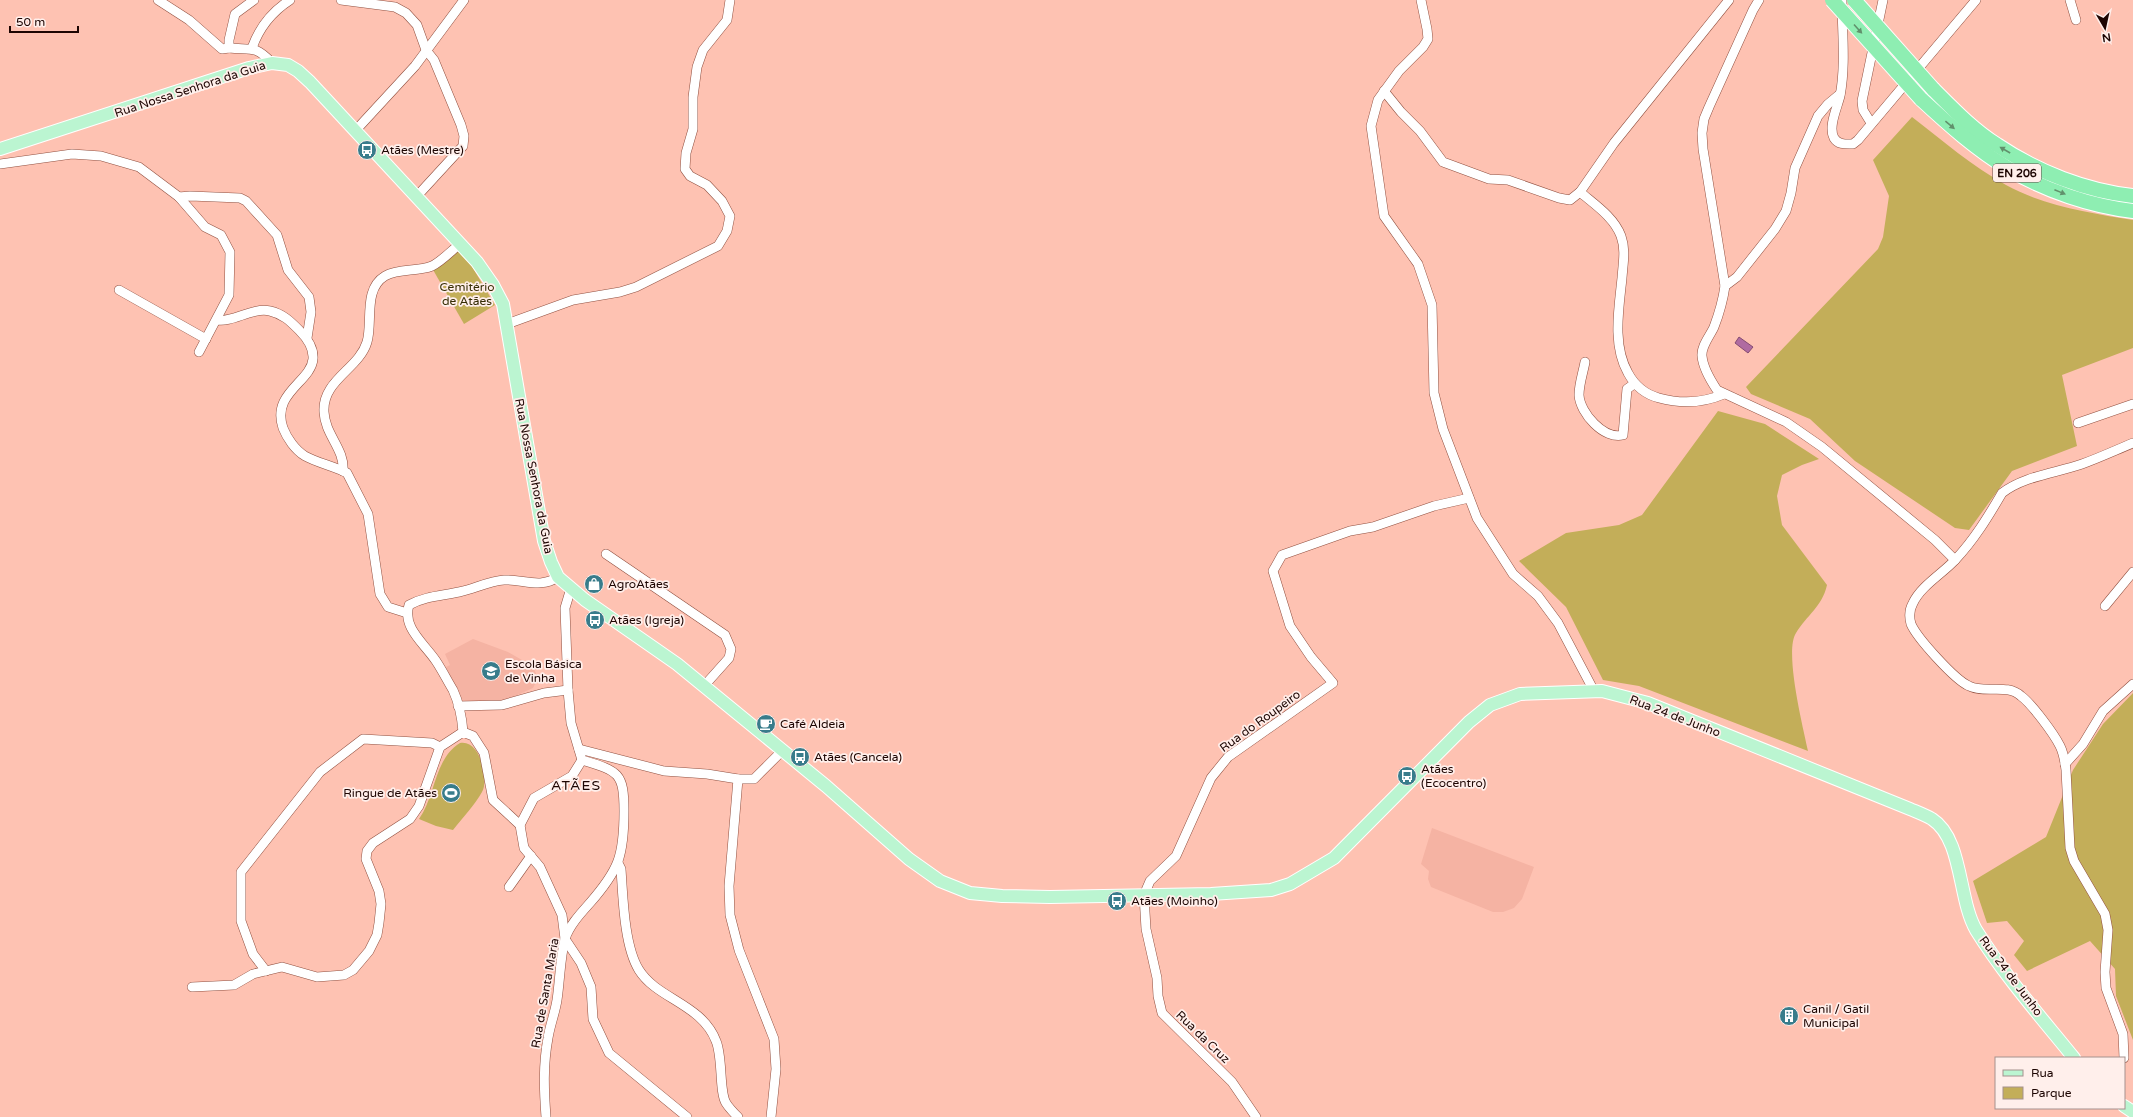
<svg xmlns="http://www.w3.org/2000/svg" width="2133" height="1117" viewBox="0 0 2133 1117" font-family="'Varela Round',sans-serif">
  <rect width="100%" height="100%" fill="#fec2b2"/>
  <g fill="#f5b3a3">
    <path d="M 473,639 L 508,652 L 529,664 L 534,669 L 538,678 L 533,688 L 502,702 L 463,704 L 446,667 L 450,665 L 445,654 Z"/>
    <path d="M 1432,828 L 1534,867 L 1522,899 L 1514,908 L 1503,912 L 1493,912 L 1431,887 L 1428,879 L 1429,871 L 1421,864 Z"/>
  </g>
  <g fill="#c3ae59">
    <path d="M 1912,117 C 1943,141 1972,166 2006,185 C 2044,206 2091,213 2133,220 L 2133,348 L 2062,375 L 2077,446 L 2012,471 L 1969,530 L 1955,528 L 1855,461 L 1810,419 L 1751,394 L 1746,387 L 1878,249 L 1883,237 L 1889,196 L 1873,160 Z"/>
    <path d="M 458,251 L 464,253 L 495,305 L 464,324 L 432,268 Z"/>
    <path d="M 1718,411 L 1765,424 L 1819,459 L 1802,465 L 1782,475 L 1777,496 L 1782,525 L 1827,585 C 1822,607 1807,615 1796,633 C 1784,651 1803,727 1808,751 L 1639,686 L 1603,680 L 1566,607 L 1519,561 L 1566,533 L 1619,525 L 1642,515 Z"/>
    <path d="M 2133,693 L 2133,1040 L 2116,996 L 2115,969 L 2090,941 L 2027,971 L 2014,955 L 2024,941 L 2007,921 L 1987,923 L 1973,881 L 2046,837 L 2073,770 L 2103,724 Z"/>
    <path d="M 460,743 C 481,739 489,781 482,792 C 475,805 463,817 453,830 L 436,826 L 419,819 C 436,795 434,759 460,743 Z"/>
  </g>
  <path fill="#b06ba1" stroke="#844c71" d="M 1739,337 L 1753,347 L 1748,353 L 1735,343 Z"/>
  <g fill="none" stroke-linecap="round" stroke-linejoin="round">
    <g stroke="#915040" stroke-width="10">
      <g id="minor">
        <path d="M 158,0 L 189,20 L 222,49 L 229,48"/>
        <path d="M 254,0 L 235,14 L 229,40 L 229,48 C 252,50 255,45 272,63"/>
        <path d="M 341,0 L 395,7 L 406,13 L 417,25 L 426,50 L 434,60 L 461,125 L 464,136 L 463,146 L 418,195"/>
        <path d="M 1421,0 L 1427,29 L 1428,39 L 1423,47 L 1399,71 L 1378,100 L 1371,126 L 1384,216 L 1418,264 L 1432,305 L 1434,393 L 1443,429 L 1477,518 L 1513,574 L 1538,596 L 1558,623 L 1594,691"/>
        <path d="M 1759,0 L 1753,10 L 1709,107 L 1704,119 L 1702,133 L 1703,149 L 1725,286 C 1723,300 1719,314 1714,327 C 1710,336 1701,346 1702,356 C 1703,368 1711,381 1717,390 L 1786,422 L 1822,447 L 1935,540 L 1955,560"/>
        <path d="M 1842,0 C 1842,31 1846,65 1840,96 C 1837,108 1828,127 1834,138 C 1838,145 1846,144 1853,144 L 1858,140 L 1976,0"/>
        <path d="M 2070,0 L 2076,20"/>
        <path d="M 252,48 C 259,28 273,11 290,0"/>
        <path d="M 1384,91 L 1401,112 L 1420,131 L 1443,162 L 1489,179 L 1508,180 L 1559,198 L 1570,200 L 1580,192 L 1614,143 L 1729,0"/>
        <path d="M 1871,123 L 1863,110 L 1862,101 L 1883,0"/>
        <path d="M 356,130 L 415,66 L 464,0"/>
        <path d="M 0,164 L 72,154 L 101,156 L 139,167 L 179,197 L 205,227 L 221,235 L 230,252 L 229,295 L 199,352"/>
        <path d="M 1580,192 C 1594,204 1614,217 1621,236 C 1626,250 1623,263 1622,278 C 1619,308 1612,345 1628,373 C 1635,386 1644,394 1659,398 C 1681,404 1703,403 1724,394"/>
        <path d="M 179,197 L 190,196 L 240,198 L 246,201 L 277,235 L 288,270 L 309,297 L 311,312 L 307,338"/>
        <path d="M 1725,286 L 1737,277 L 1775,229 L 1786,211 L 1791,193 L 1795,168 L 1818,116 L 1828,104 L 1840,94"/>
        <path d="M 119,290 L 206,339"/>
        <path d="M 217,320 C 232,323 252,307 270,311 C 283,314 290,321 299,330 C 307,338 314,347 313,359 C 311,382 271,393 283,428 C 287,438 295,450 305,456 C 315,462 336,467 347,473 L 368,514 L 380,594 L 388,607 L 407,613"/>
        <path d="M 507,324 L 573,300 L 620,292 L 636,287 L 718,246 L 727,231 L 730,216 L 722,201 L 707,185 L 690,176 L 685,169 L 686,153 L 693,129 L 693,97 L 697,67 L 703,50 L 727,20 L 730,0"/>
        <path d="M 1585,362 C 1583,373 1579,384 1579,395 C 1580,413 1604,440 1623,435 L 1627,389 L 1634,384"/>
        <path d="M 2078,423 L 2133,404"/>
        <path d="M 343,471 C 345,449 325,435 324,412 C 322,380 359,369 367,342 C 373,322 363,289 385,276 C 399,268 417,272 432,266 C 442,261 452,250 461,243"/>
        <path d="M 606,554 L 725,635 L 731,649 L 729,658 L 704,686"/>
        <path d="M 2105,606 L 2133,572"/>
        <path d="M 458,706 L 502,705 L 544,693 L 568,690"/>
        <path d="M 463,732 C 462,718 459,703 453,690 C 447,680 442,670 436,661 C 424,643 402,628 409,605 C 426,596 441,596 459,592 C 474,589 489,581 504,580 C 523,579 540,589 558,577"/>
        <path d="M 579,749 L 664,771 L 707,774 L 738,779 L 754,779 L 782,751"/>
        <path d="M 2065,764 L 2083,744 L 2103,711 L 2133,684"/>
        <path d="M 738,779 L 729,886 L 730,915 L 739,950 L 774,1039 L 776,1069 L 771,1117"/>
        <path d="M 520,825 L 534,798 L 572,776 L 582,760"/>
        <path d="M 618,863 L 621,869 C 623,897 624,946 639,970 C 657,999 702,1004 716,1041 C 723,1057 719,1092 726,1103 C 729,1108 734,1113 738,1117"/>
        <path d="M 509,887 L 531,856"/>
        <path d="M 266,971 L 253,954 L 241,921 L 241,872 L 320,772 L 363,739 L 432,743 L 440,747"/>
        <path d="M 192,987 L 234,985 L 253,974 L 282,967 L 317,977 L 344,975 L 353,970 L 369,951 L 377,935 L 379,923 L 381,904 L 379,891 L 366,859 L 367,851 L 373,843 L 410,819 L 419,806 L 440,747 L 463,732 L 473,736 L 484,753 L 493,800 L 520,825 L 524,848 L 540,867 L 562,915 L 565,939 L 581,963 L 591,987 L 593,1019 L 609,1053 L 687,1117"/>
        <path d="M 2124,1058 L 2123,1034 L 2106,988 L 2105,972 L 2108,930 L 2105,914 L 2074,861 L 2070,848 L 2066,770 C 2065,762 2064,754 2060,746 C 2054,734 2032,704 2021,696 C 2007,683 1985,694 1969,686 C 1955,680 1917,638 1911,624 C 1909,617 1909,610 1913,603 C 1921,586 1942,574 1955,560 C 1974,540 1988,517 2002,493 C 2024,476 2056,473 2082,464 C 2099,458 2116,450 2133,443"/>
        <path d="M 546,1117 C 544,1090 543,1065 548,1038 C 550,1025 555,1013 557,1000 C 560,980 560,958 565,939 C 569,926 580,914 589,904 C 619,870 624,856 624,811 C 624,772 618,771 582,760 L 571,723 L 568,690 L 565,608 L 571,588"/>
        <path d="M 1256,1117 L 1232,1082 L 1162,1013 L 1158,996 L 1157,978 L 1146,929 L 1144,895 L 1150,881 L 1176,856 L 1211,778 L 1228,757 L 1333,683 L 1311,657 L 1290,626 L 1273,571 L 1282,555 L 1350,531 L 1373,527 L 1434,506 L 1469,498"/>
      </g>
    </g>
    <g stroke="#fff" stroke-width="14">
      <g id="major">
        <path d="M 0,149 L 249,68 L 272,63 L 288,65 L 298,71 L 310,82 L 477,262 L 493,285 L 503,304 L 544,541 L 551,562 L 558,577 L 585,600 L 677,664 L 826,786 L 909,859 L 940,881 L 970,893 L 1002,896 L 1050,897 L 1211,894 L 1271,890 L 1290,884 L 1334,858 L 1469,722 L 1490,705 L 1520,694 L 1602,691 L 1648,703 L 1910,809 C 1917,812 1925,815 1932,819 C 1963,839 1958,899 1976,930 C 2004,975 2040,1016 2074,1058"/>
        <path d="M 2124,1106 L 2133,1112"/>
      </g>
    </g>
    <g stroke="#fff" stroke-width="16">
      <g id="highway">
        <path d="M 1933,89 C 1953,109 1973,130 1997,145 C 2037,172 2086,191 2133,196"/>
        <path d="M 1921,99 C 1948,124 1977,150 2009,169 C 2046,191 2091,206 2133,211"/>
      </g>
    </g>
    <use href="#minor" stroke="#fff" stroke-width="9"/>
    <use href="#major" stroke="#bbf5d1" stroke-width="12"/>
    <use href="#highway" stroke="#8eeeb2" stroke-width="14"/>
    <g stroke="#fff" stroke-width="16" stroke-linecap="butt">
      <g id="highway-bridge">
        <path d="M 1832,0 L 1921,99"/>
        <path d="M 1854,0 L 1933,89"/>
      </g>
    </g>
    <use href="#highway-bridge" stroke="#8eeeb2" stroke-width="14"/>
  </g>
  <defs><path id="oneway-solid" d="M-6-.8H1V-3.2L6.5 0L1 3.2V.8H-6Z"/></defs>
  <g fill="#61916c">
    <use href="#oneway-solid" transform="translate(1858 29) rotate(48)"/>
    <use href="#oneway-solid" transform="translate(1950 125) rotate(40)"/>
    <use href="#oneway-solid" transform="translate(2005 150) rotate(-150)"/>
    <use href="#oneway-solid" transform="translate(2060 192) rotate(22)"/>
  </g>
  <defs>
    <g id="bus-disc" transform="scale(1)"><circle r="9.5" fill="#387c8b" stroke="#ffefeb"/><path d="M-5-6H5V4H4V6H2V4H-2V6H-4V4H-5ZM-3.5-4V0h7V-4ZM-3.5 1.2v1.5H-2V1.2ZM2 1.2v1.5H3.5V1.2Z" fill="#fff"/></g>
    <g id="shop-disc" transform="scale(1)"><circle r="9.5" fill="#387c8b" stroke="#ffefeb"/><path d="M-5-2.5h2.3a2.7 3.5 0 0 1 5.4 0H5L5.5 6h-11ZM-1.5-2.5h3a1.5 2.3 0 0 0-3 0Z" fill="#fff"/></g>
    <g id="school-disc" transform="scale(1)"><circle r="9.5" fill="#387c8b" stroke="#ffefeb"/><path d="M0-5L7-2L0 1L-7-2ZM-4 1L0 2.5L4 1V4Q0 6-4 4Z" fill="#fff"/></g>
    <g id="cafe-disc" transform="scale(1)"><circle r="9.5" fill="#387c8b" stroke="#ffefeb"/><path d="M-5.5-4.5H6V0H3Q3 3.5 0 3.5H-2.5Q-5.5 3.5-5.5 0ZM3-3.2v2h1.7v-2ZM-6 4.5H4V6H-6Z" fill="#fff"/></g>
    <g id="stadium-disc" transform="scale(1)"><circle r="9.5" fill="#387c8b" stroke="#ffefeb"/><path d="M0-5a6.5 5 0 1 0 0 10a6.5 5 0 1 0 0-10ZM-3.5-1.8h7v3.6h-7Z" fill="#fff"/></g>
    <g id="building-disc" transform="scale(1)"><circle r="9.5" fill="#387c8b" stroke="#ffefeb"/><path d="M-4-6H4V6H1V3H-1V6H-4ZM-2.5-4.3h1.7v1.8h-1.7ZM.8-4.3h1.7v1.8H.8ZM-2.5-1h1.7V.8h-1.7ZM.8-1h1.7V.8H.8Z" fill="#fff"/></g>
  </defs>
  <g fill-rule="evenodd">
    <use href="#bus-disc" x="367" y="150"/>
    <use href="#shop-disc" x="594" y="584"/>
    <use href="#bus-disc" x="595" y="620"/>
    <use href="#school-disc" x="491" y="671"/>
    <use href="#cafe-disc" x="766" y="724"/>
    <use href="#bus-disc" x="800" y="757"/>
    <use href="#bus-disc" x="1407" y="776"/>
    <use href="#stadium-disc" x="451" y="793"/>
    <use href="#bus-disc" x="1117" y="901"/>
    <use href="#building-disc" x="1789" y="1016"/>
  </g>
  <g text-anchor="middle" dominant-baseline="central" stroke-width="3.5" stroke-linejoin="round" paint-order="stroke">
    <rect fill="#ffefeb" stroke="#614b48" stroke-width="1" x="1993" y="164" width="48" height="18" rx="3"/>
    <g font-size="11" font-weight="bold" fill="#1d0502">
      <text x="2017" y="173">EN 206</text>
    </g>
    <g font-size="12" fill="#1d0502" stroke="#ffefeb">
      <text transform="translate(190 89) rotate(-18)">Rua Nossa Senhora da Guia</text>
      <text transform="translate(534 476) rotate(79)">Rua Nossa Senhora da Guia</text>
      <text transform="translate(1675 716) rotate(21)">Rua 24 de Junho</text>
      <text transform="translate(1260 721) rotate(-36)">Rua do Roupeiro</text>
      <text transform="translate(2011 976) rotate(53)">Rua 24 de Junho</text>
      <text transform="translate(545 993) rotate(-80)">Rua de Santa Maria</text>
      <text transform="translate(1203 1037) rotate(44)">Rua da Cruz</text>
    </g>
    <g font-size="12" fill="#1d0502" stroke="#ffefeb" text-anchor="start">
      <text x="381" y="150">Atães (Mestre)</text>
      <text x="608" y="584">AgroAtães</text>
      <text x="609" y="620">Atães (Igreja)</text>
      <text x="505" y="664">Escola Básica<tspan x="505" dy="14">de Vinha</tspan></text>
      <text x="780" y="724">Café Aldeia</text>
      <text x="814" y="757">Atães (Cancela)</text>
      <text x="1421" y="769">Atães<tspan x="1421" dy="14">(Ecocentro)</tspan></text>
      <text x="437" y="793" text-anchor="end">Ringue de Atães</text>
      <text x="1131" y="901">Atães (Moinho)</text>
      <text x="1803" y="1009">Canil / Gatil<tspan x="1803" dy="14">Municipal</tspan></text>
    </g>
    <g font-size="12" fill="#362d04" stroke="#ffefeb">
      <text x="467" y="287">Cemitério<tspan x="467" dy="14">de Atães</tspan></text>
    </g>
    <g font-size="14" letter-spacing="1" fill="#1d0502" stroke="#ffefeb">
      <text x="576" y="785">ATÃES</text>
    </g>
  </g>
  <rect x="1995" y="1057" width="130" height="52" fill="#ffefeb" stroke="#a5918e"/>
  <rect x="2003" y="1070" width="20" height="6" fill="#bbf5d1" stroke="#a5918e"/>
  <text x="2031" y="1077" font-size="12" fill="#1d0502">Rua</text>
  <rect x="2003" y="1087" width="20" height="12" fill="#c3ae59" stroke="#a5918e"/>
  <text x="2031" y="1097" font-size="12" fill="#1d0502">Parque</text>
  <g transform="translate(2105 28) rotate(171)" stroke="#ffefeb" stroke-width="3" paint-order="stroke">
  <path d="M0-3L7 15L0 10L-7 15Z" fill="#1d0502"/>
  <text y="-6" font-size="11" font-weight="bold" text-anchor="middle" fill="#1d0502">N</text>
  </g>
  <path d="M10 26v6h68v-6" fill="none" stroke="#1d0502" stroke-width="2"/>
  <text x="16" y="26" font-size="12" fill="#1d0502" stroke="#ffefeb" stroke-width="3" paint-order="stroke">50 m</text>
</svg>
